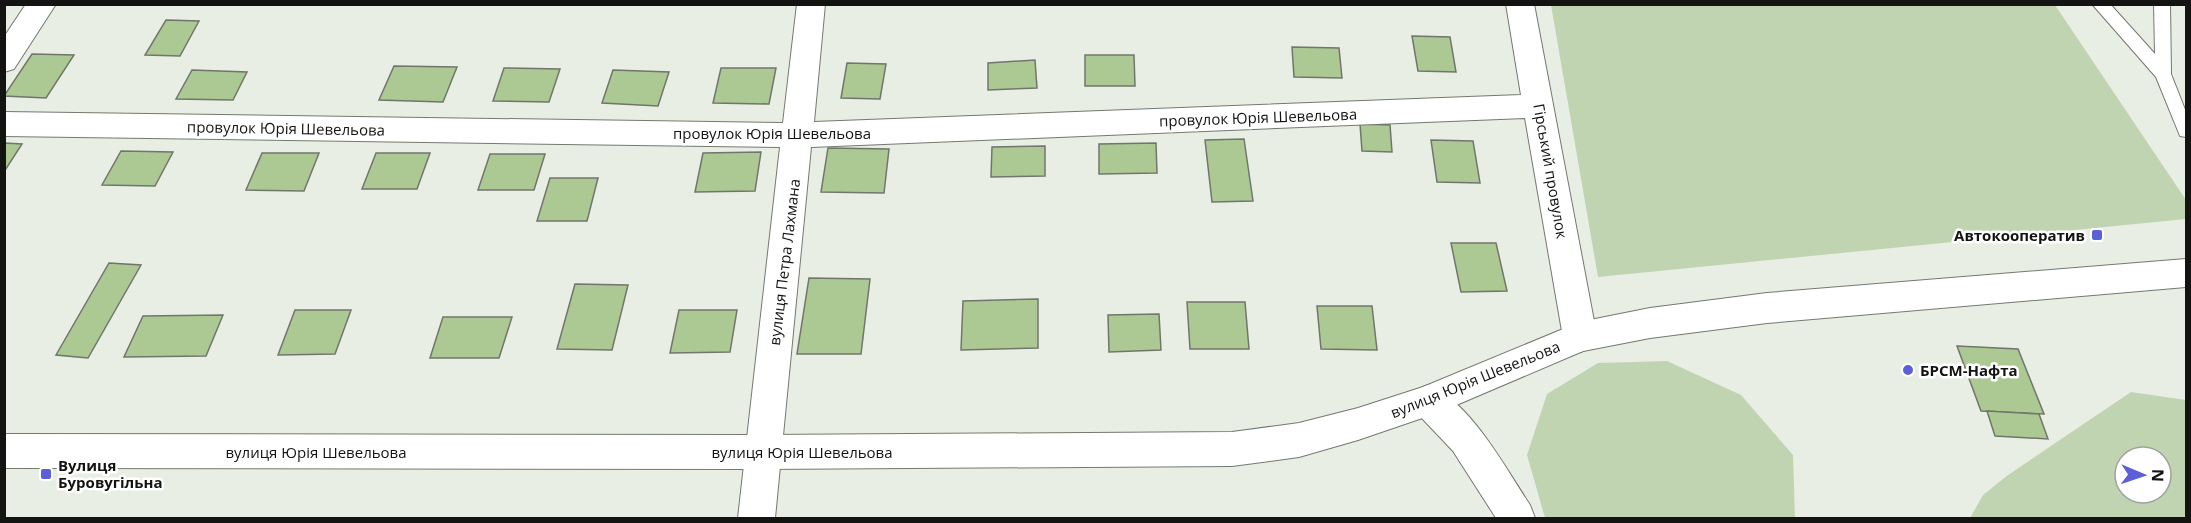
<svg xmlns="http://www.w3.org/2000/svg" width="2191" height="523" viewBox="0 0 2191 523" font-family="'Open Sans',sans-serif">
  <rect width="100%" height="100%" fill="#e8eee4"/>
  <g fill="#c1d4b2" fill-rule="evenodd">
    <path d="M 1551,5 L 2055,5 L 2186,200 L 2186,219 L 1598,277 Z"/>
    <path d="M 1667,361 L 1741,395 L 1793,455 L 1795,518 L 1545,518 L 1527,455 L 1547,394 L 1598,363 Z"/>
    <path d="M 2131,392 L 2186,400 L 2186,518 L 1970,518 L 1983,495 L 2008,475 ZM 2125,457 L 2161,457 L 2161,493 L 2125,493 Z"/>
  </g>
  <g fill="#acc993" stroke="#71766d" stroke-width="1.5">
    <path d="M 166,20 L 199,21 L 180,56 L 145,55 Z"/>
    <path d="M 1412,36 L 1450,37 L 1456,72 L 1418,71 Z"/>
    <path d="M 1292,47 L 1339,48 L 1342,78 L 1294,77 Z"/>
    <path d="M 32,54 L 74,55 L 46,98 L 4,96 Z"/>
    <path d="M 1085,55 L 1134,55 L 1135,86 L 1085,86 Z"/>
    <path d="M 1035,60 L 1037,88 L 988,90 L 988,63 Z"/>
    <path d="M 847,63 L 886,64 L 880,99 L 841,98 Z"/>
    <path d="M 394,66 L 457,67 L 443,102 L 379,100 Z"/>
    <path d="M 504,68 L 560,69 L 549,102 L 493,101 Z"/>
    <path d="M 721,68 L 776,68 L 769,104 L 713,103 Z"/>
    <path d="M 192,70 L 247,72 L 233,100 L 176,99 Z"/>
    <path d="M 613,70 L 669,72 L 658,106 L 602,103 Z"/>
    <path d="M 1360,124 L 1390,125 L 1392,152 L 1362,151 Z"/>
    <path d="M 1244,139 L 1253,201 L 1212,202 L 1205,140 Z"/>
    <path d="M 1431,140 L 1473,141 L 1480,183 L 1437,182 Z"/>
    <path d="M 4,143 L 22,144 L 4,172 Z"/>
    <path d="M 1156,143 L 1157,173 L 1099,174 L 1099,144 Z"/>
    <path d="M 1045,146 L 1045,176 L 991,177 L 992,147 Z"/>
    <path d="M 828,148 L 889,149 L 884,193 L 821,192 Z"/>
    <path d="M 121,151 L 173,152 L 155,186 L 102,185 Z"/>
    <path d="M 761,152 L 755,191 L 695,192 L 703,153 Z"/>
    <path d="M 262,153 L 319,153 L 304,191 L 246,190 Z"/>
    <path d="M 376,153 L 430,153 L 417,189 L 362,189 Z"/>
    <path d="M 490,154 L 545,154 L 534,190 L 478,190 Z"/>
    <path d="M 550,178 L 598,178 L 587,221 L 537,221 Z"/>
    <path d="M 1451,243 L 1496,243 L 1507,291 L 1461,292 Z"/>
    <path d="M 109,263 L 141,265 L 88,358 L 56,355 Z"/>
    <path d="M 809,278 L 870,279 L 861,354 L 797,354 Z"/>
    <path d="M 575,284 L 628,285 L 612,350 L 557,349 Z"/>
    <path d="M 1038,299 L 1038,348 L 961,350 L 963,301 Z"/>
    <path d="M 1187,302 L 1245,302 L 1249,349 L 1190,349 Z"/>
    <path d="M 1317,306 L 1372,306 L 1377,350 L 1321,349 Z"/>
    <path d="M 295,310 L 351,310 L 335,354 L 278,355 Z"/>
    <path d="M 679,310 L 737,310 L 730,352 L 670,353 Z"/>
    <path d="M 1159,314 L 1161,350 L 1109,352 L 1108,315 Z"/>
    <path d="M 223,315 L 206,356 L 124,357 L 143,316 Z"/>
    <path d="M 443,317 L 512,317 L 499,358 L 430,358 Z"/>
    <path d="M 1957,346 L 2018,349 L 2044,414 L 1981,411 Z"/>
    <path d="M 1987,411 L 2039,414 L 2048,439 L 1995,436 Z"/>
  </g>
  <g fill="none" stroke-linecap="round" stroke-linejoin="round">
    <g stroke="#747970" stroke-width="2">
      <path id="service" d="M 2092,4 L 2110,4 L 2155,54 L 2154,4 L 2170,4 L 2171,74 L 2186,112 L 2186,137 L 2180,136 L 2178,131 L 2156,77 Z"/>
    </g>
    <g stroke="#747970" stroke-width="2">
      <g id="minor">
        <path d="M 26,4 L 56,4 L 14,69 L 4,72 L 4,37 Z"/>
        <path d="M 797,4 L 825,4 L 814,122 L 1521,95 L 1506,4 L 1534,4 L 1597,337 L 1592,348 L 1580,352 L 1568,348 L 1563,337 L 1525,118 L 811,147 L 775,518 L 738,518 L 780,147 L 4,136 L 4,112 L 783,123 Z"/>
        <path d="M 1428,385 C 1470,401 1506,469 1530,505 L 1535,518 L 1496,518 L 1453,451 L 1416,412 L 1410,401 L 1416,390 Z"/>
      </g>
    </g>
    <g stroke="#747970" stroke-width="2">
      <path id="tertiary" d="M 2186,259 L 2186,287 L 1767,323 L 1650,338 L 1583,351 L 1440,412 L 1358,440 L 1299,457 L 1232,466 L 763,469 L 4,468 L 4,434 L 763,435 L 1232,432 L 1299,423 L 1358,408 L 1423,387 L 1580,322 L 1650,308 L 1767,293 Z"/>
    </g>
    <use href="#service" fill="#fff" fill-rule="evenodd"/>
    <use href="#minor" fill="#fff" fill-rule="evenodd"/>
    <use href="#tertiary" fill="#fff" fill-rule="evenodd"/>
  </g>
  <g fill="#5b60d8" stroke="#fff" stroke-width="2">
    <rect x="2091" y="229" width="12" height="12" rx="3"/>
    <circle cx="1908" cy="370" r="6"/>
    <rect x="40" y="468" width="12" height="12" rx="3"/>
  </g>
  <g text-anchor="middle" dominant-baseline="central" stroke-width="5" stroke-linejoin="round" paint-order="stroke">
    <g font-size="15" fill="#131411" stroke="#fff">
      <text transform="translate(1258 117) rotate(-2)">провулок Юрія Шевельова</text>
      <text transform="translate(286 128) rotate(1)">провулок Юрія Шевельова</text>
      <text x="772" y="133">провулок Юрія Шевельова</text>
      <text transform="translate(1551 171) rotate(80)">Гірський провулок</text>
      <text transform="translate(784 262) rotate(-83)">вулиця Петра Лахмана</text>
      <text transform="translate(1475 379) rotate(-22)">вулиця Юрія Шевельова</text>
      <text x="316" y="452">вулиця Юрія Шевельова</text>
      <text x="802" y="452">вулиця Юрія Шевельова</text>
    </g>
    <g font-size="15" font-weight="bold" fill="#131411" stroke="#fff" text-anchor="start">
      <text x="2085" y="235" text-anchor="end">Автокооператив</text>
      <text x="1920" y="370">БРСМ-Нафта</text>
      <text x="58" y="465">Вулиця<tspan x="58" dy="17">Буровугільна</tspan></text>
    </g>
  </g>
  <rect width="2191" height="523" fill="none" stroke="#131411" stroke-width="12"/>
  <g transform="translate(2143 475) rotate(92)"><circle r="28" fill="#ffffff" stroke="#a1a1a0" stroke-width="1.5"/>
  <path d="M0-4.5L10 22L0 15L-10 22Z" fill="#5b60d8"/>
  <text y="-9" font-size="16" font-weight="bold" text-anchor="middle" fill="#131411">N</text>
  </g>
</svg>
